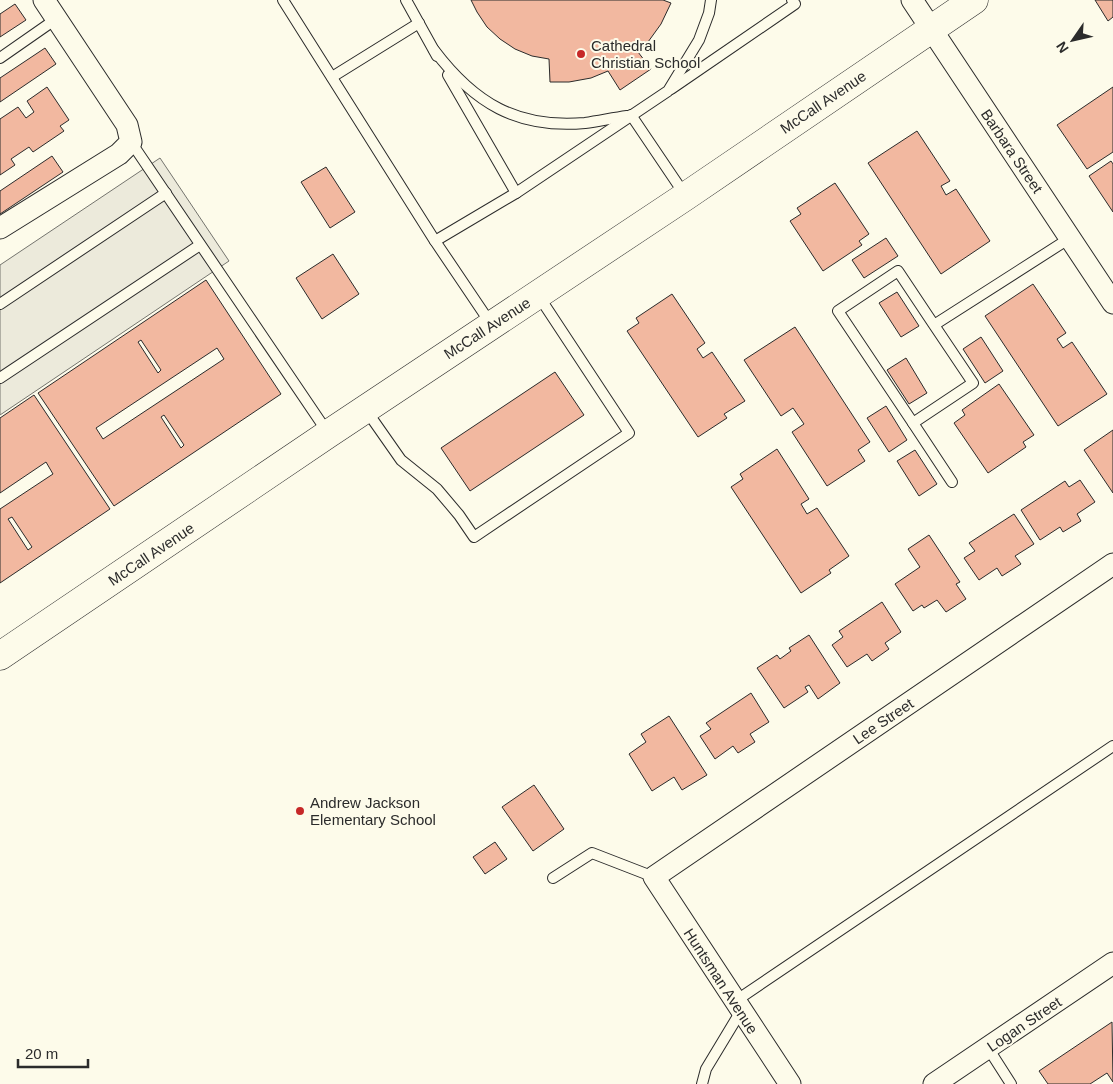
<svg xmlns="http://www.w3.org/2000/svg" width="1113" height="1084" viewBox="0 0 1113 1084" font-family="Arial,sans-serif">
  <rect width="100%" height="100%" fill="#fdfbea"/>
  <path fill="#eceadb" stroke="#74746e" d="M 160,158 L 229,261 L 0,415 L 0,265 Z"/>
  <g fill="#f2b8a0" stroke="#2b2b2b" fill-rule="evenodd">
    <path d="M 471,0 L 663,0 L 671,3 L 661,24 L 648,42 L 638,52 L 651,69 L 620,90 L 608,71 L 591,78 L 569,82 L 550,82 L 549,59 L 532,56 L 515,49 L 500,39 L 487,27 L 477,12 Z"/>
    <path d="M 1095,0 L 1113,0 L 1113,17 L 1108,21 Z"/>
    <path d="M 15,4 L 26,20 L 0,37 L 0,14 Z"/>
    <path d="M 45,48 L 56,64 L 0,102 L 0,78 Z"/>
    <path d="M 47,87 L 69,120 L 60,126 L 64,131 L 33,152 L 29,147 L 11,159 L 15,165 L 0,175 L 0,119 L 18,107 L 26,118 L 34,112 L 27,101 Z"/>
    <path d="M 1113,87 L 1113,152 L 1087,169 L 1057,125 Z"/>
    <path d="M 917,131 L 950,181 L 941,186 L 946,195 L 956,189 L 990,241 L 941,274 L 868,163 Z"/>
    <path d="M 52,156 L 63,172 L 0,214 L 0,191 Z"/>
    <path d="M 1111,161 L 1113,164 L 1113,212 L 1089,176 Z"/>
    <path d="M 326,167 L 355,212 L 330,228 L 301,182 Z"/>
    <path d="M 835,183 L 869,234 L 859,241 L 862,245 L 823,271 L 790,221 L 801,214 L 797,208 Z"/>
    <path d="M 886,238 L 898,256 L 864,278 L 852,260 Z"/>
    <path d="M 333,254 L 359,294 L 322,319 L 296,278 Z"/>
    <path d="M 206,280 L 281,394 L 114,506 L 38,393 ZM 141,340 L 161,370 L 158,373 L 138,342 ZM 217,348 L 224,359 L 103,439 L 96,428 ZM 164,415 L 184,445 L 181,448 L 161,417 Z"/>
    <path d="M 1033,284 L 1066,333 L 1057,339 L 1063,348 L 1072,342 L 1107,394 L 1058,426 L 985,316 Z"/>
    <path d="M 897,292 L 919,326 L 901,337 L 879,303 Z"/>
    <path d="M 672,294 L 705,343 L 697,349 L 703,358 L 712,352 L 745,401 L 724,414 L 727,418 L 698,437 L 627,331 L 639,323 L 636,318 Z"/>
    <path d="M 795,327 L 870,442 L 858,450 L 865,461 L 827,486 L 792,432 L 804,424 L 793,408 L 781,416 L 744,360 Z"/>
    <path d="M 981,337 L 1003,371 L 985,383 L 963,349 Z"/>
    <path d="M 906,358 L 927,393 L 909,404 L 887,370 Z"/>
    <path d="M 555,372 L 584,415 L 470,491 L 441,448 Z"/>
    <path d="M 999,384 L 1034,435 L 1023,442 L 1026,447 L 988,473 L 954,423 L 965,415 L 962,410 Z"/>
    <path d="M 34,395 L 110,509 L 0,583 L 0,509 L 53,474 L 46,462 L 0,493 L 0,418 ZM 12,517 L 32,547 L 28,550 L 8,519 Z"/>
    <path d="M 886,406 L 907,440 L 889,452 L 867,418 Z"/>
    <path d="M 1113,430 L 1113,493 L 1084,450 Z"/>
    <path d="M 777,449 L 809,499 L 801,504 L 807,514 L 817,508 L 849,556 L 829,570 L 831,573 L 801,593 L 731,487 L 743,479 L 740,474 Z"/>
    <path d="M 915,450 L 937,484 L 919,496 L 897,461 Z"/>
    <path d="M 1080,480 L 1095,502 L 1077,514 L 1081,521 L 1063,532 L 1060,527 L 1040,540 L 1021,510 L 1065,481 L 1069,487 Z"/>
    <path d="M 1014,514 L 1034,544 L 1015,556 L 1021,564 L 1002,576 L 997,568 L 979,580 L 964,558 L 975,551 L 969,543 Z"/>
    <path d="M 929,535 L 960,582 L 956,584 L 966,599 L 946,612 L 937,600 L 924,608 L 922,605 L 913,611 L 895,584 L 920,567 L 908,549 Z"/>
    <path d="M 882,602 L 901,632 L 885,643 L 889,649 L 872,661 L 867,654 L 847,667 L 832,645 L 843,637 L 839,631 Z"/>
    <path d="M 809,635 L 840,683 L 818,699 L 809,685 L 805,687 L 808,692 L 784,708 L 757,668 L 777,655 L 780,659 L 791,651 L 789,648 Z"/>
    <path d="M 751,693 L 769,722 L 750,734 L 755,742 L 738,753 L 733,746 L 715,759 L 700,736 L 711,729 L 706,723 Z"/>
    <path d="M 669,716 L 707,775 L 682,790 L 674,777 L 652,791 L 629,754 L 646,742 L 641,734 Z"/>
    <path d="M 534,785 L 564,829 L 533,851 L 502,807 Z"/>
    <path d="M 495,842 L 507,859 L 485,874 L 473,857 Z"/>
    <path d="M 1112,1022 L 1113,1082 L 1107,1073 L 1090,1084 L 1048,1084 L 1039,1071 Z"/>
  </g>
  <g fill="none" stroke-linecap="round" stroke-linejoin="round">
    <g stroke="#2b2b2b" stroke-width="12">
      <g id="lane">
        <path d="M 283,0 L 435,241 L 491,324"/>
        <path d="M 406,0 L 437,56"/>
        <path d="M 434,50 C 474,103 517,129 585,123 C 599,121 613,118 627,116"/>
        <path d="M 0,58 L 56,19"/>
        <path d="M 448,75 L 516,193"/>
        <path d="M 332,77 L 419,23"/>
        <path d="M 671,89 L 795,4 L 792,0"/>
        <path d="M 631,115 L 685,195"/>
        <path d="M 131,142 L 328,433"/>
        <path d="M 435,241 L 516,193 L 668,91 L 699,40 L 709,13 L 711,0"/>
        <path d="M 0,304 L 166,193"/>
        <path d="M 934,325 L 898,271 L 838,311 L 913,423 L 973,383 L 934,325 L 1070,238"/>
        <path d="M 0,378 L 200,245"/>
        <path d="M 366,410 L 401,460 L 437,489 L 459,515 L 474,537 L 629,433 L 538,295"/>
        <path d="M 913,423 L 952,482"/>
        <path d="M 553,878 L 592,853 L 654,877"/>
        <path d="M 734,1002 L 1113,746"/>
        <path d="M 988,1048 L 1011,1084"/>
        <path d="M 702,1084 L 706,1069 L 741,1011"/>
      </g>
    </g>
    <g stroke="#2b2b2b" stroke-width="23">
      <g id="street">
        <path d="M 912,0 L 1113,303"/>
        <path d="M 0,228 L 119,154 L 131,142 L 127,125 L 44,0"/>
        <path d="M 790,1084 L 654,877 L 1113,564"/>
        <path d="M 934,1084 L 1113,963"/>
      </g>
    </g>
    <g stroke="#2b2b2b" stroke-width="29">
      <path id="secondary" d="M 0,656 L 328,434 L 686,196 L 974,0"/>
    </g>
    <use href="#lane" stroke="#fdfbea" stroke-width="10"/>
    <use href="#street" stroke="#fdfbea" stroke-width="21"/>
    <use href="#secondary" stroke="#fdfbea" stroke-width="28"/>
  </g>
  <g fill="#c62828" stroke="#fdfbea" stroke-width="2">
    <circle cx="581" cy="54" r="5"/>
    <circle cx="300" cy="811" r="5"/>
  </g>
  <g text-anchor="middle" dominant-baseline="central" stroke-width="4" stroke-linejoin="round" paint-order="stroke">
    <g font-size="15" fill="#2b2b2b" stroke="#fdfbea" text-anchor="start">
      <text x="591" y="45">Cathedral<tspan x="591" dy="17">Christian School</tspan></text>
      <text x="310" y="802">Andrew Jackson<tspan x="310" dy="17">Elementary School</tspan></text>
    </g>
    <g font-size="15" fill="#2b2b2b" stroke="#fdfbea">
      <text transform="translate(823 102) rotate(-34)">McCall Avenue</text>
      <text transform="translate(1012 151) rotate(56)">Barbara Street</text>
      <text transform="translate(487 328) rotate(-33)">McCall Avenue</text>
      <text transform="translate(151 554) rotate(-34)">McCall Avenue</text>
      <text transform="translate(883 721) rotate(-34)">Lee Street</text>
      <text transform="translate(721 981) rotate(57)">Huntsman Avenue</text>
      <text transform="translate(1024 1024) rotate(-34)">Logan Street</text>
    </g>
  </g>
  <g transform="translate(1073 40) rotate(236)" stroke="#fdfbea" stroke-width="4" paint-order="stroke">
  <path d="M0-4L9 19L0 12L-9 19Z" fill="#2b2b2b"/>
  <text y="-8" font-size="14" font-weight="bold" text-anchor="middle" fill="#2b2b2b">N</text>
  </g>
  <path d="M18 1059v8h70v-8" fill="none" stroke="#2b2b2b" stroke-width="2.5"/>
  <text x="25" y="1059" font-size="15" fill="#2b2b2b" stroke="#fdfbea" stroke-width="4" paint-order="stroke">20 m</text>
</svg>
